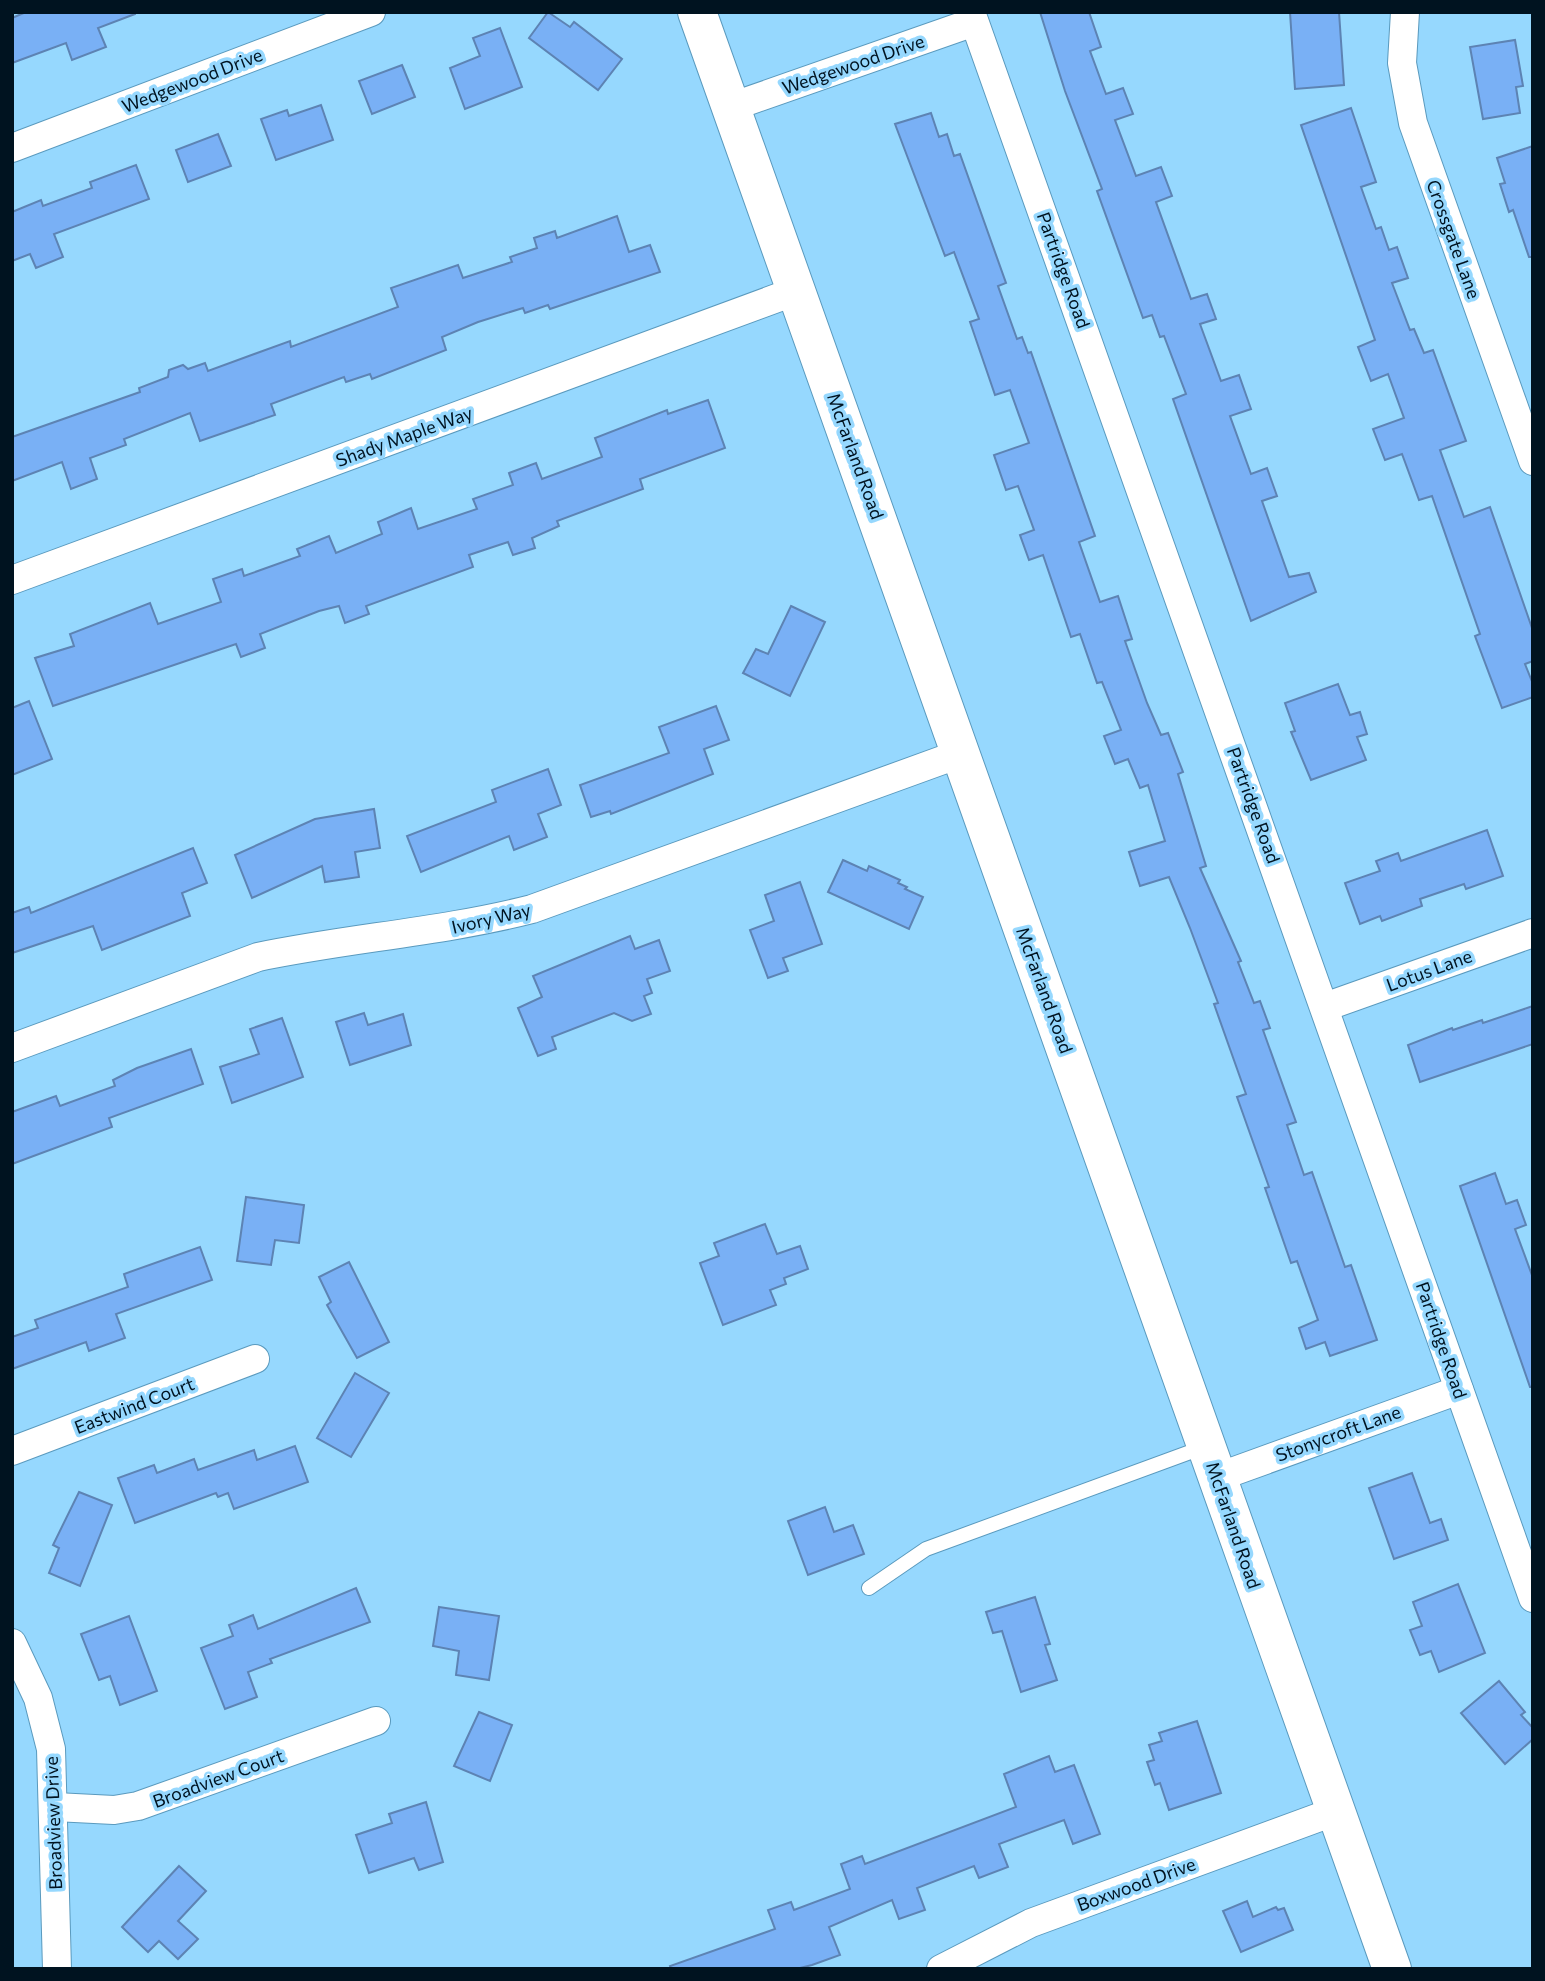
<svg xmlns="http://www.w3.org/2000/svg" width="1545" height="1981" viewBox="0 0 1545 1981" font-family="Commissioner,sans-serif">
  <rect width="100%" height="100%" fill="#96d8fe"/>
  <g fill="#79b0f5" stroke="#5d83b3" stroke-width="2">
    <path d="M 26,12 L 135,12 L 135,14 L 98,28 L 106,47 L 72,60 L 66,43 L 12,63 L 12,18 Z"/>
    <path d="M 548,12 L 570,27 L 574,22 L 622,59 L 598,90 L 529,38 Z"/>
    <path d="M 1040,12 L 1089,12 L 1101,47 L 1090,51 L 1106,94 L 1123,88 L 1133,114 L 1115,120 L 1136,176 L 1161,167 L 1172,196 L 1156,202 L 1191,299 L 1207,294 L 1216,319 L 1200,324 L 1221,381 L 1239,375 L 1251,409 L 1230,416 L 1251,474 L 1267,468 L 1277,496 L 1262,501 L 1289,577 L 1309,573 L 1316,592 L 1251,621 L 1173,399 L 1186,394 L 1164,336 L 1160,337 L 1152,315 L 1143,318 L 1097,191 L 1102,189 L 1065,91 Z"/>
    <path d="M 1290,12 L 1339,12 L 1344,85 L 1295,89 Z"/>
    <path d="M 500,28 L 522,87 L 465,109 L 450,68 L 480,56 L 473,38 Z"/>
    <path d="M 1515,40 L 1523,86 L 1516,87 L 1520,113 L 1483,119 L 1470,47 Z"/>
    <path d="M 402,65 L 415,97 L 372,114 L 359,81 Z"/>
    <path d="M 321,105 L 333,140 L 276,160 L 261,119 L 287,110 L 289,116 Z"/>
    <path d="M 1351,108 L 1376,182 L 1361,187 L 1376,229 L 1381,227 L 1389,250 L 1397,247 L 1408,278 L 1392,283 L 1410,330 L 1414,329 L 1424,353 L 1433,350 L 1466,441 L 1440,450 L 1464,517 L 1490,507 L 1533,631 L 1533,661 L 1525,664 L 1533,684 L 1533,697 L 1502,708 L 1475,636 L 1480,634 L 1432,496 L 1419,500 L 1402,454 L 1385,460 L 1373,429 L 1404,418 L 1388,374 L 1371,381 L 1358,347 L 1375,340 L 1301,125 Z"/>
    <path d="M 931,113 L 939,137 L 947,134 L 954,156 L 960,154 L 1006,283 L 998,286 L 1017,339 L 1022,337 L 1028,353 L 1031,352 L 1095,536 L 1079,542 L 1100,602 L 1118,596 L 1132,639 L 1125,641 L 1147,703 L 1161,735 L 1168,733 L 1183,772 L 1178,774 L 1206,866 L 1200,868 L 1241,961 L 1238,962 L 1254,1003 L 1260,1001 L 1270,1028 L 1263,1030 L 1296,1122 L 1287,1125 L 1304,1175 L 1312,1172 L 1345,1267 L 1351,1265 L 1377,1340 L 1330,1356 L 1325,1342 L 1306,1349 L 1299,1328 L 1318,1320 L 1297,1261 L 1291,1263 L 1265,1188 L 1269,1187 L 1237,1097 L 1246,1094 L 1214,1004 L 1218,1003 L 1190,928 L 1169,877 L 1140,886 L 1129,852 L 1165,841 L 1148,785 L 1140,788 L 1128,759 L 1115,764 L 1104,736 L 1121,730 L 1102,682 L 1097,683 L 1080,634 L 1071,637 L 1043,555 L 1029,560 L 1020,535 L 1034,530 L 1018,486 L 1006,490 L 994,455 L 1029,443 L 1010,390 L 995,395 L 970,322 L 979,319 L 954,252 L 945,256 L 895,124 Z"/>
    <path d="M 218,134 L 231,166 L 188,182 L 176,150 Z"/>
    <path d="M 1533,146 L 1533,257 L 1529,257 L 1513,210 L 1509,212 L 1500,184 L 1505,183 L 1497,158 Z"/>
    <path d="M 136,165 L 149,199 L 54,234 L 63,257 L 36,268 L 30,254 L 12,261 L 12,212 L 41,200 L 43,206 L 92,188 L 90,182 Z"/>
    <path d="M 617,216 L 629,252 L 650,245 L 660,272 L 550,309 L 548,305 L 525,313 L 523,308 L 478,322 L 442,337 L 446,350 L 372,379 L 370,374 L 346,382 L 344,377 L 271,404 L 275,415 L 200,441 L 190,413 L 124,439 L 126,445 L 90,458 L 97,479 L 71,489 L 62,462 L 12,481 L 12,437 L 140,392 L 139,388 L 168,377 L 169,370 L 183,365 L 188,369 L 205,363 L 208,371 L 290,341 L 291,347 L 398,307 L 391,288 L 458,265 L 463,278 L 512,262 L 510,257 L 537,248 L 534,238 L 555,231 L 557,238 Z"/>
    <path d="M 708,400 L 725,448 L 640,479 L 643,489 L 557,521 L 559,526 L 532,538 L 535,548 L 513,555 L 508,542 L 469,555 L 473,567 L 366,606 L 369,614 L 345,623 L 339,606 L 319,611 L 260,634 L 265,648 L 241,657 L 236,644 L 53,706 L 35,658 L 74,646 L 70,634 L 150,603 L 158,624 L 221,602 L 213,579 L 242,569 L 244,576 L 300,556 L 297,549 L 329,536 L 336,553 L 382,534 L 378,522 L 411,508 L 418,529 L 477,509 L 473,499 L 513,485 L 509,473 L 536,463 L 542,479 L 602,457 L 595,438 L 667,410 L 668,414 Z"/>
    <path d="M 791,606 L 825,622 L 790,696 L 743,673 L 756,649 L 768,654 Z"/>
    <path d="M 1338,684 L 1350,715 L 1360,712 L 1367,734 L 1357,737 L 1366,760 L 1311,780 L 1291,732 L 1295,731 L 1285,703 Z"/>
    <path d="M 29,701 L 52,759 L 12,775 L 12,708 Z"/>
    <path d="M 716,706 L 729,740 L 704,749 L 713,774 L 611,814 L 610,811 L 591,817 L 580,785 L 669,753 L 659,727 Z"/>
    <path d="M 548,769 L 561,805 L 538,814 L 547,837 L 514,850 L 509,836 L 421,872 L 407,836 L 496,802 L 492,790 Z"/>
    <path d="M 374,809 L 380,848 L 355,852 L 359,877 L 325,882 L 322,866 L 252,898 L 235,855 L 315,819 Z"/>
    <path d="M 1487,830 L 1503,876 L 1466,889 L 1464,884 L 1420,899 L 1422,906 L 1382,921 L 1380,916 L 1360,924 L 1345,883 L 1380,871 L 1376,861 L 1398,853 L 1401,861 Z"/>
    <path d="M 193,848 L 207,883 L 182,893 L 190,916 L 102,950 L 93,926 L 12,953 L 12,913 L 29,907 L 31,913 Z"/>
    <path d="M 843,860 L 867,871 L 869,866 L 900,880 L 898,883 L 907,887 L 905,889 L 923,897 L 909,929 L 828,892 Z"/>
    <path d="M 800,882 L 822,944 L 783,958 L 788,971 L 768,978 L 750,930 L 774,921 L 765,895 Z"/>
    <path d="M 630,936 L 635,949 L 659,940 L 670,971 L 647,979 L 652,993 L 644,996 L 651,1014 L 632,1021 L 614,1013 L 552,1037 L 556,1049 L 538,1056 L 518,1008 L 542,997 L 533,976 Z"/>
    <path d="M 1533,1006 L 1533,1044 L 1420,1082 L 1408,1045 L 1452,1028 L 1453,1030 L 1482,1020 L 1483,1023 Z"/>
    <path d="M 364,1013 L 368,1025 L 403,1014 L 411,1045 L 350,1065 L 336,1022 Z"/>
    <path d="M 282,1018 L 303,1077 L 232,1103 L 220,1067 L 259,1054 L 250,1029 Z"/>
    <path d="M 191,1049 L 203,1084 L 109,1118 L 112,1127 L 12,1164 L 12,1112 L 56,1096 L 60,1106 L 115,1086 L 113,1080 L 137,1068 Z"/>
    <path d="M 1495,1173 L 1506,1204 L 1517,1200 L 1526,1225 L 1515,1229 L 1533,1278 L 1533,1387 L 1530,1387 L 1460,1186 Z"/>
    <path d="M 246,1197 L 304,1205 L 299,1243 L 275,1240 L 271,1265 L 237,1261 Z"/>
    <path d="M 765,1224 L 777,1254 L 800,1246 L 808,1269 L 784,1278 L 786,1284 L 770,1290 L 776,1305 L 723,1325 L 700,1263 L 719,1256 L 714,1243 Z"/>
    <path d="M 200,1247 L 212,1280 L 116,1314 L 125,1338 L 89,1351 L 86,1342 L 12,1369 L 12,1337 L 38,1328 L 35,1320 L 128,1287 L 124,1274 Z"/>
    <path d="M 349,1262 L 389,1342 L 357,1358 L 327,1305 L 331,1302 L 319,1277 Z"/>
    <path d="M 355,1373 L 389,1393 L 351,1457 L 317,1438 Z"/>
    <path d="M 295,1446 L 308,1482 L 234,1509 L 228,1493 L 218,1497 L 216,1493 L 135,1523 L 118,1478 L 154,1465 L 157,1473 L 194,1459 L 198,1470 L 254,1450 L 257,1460 Z"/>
    <path d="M 1412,1473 L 1430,1523 L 1441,1519 L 1448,1540 L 1394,1559 L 1369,1488 Z"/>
    <path d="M 79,1492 L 112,1505 L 80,1586 L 49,1573 L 59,1548 L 53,1545 Z"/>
    <path d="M 825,1507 L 834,1532 L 853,1525 L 864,1554 L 808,1575 L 788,1521 Z"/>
    <path d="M 1458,1584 L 1485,1653 L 1439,1672 L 1431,1651 L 1420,1655 L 1410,1630 L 1422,1626 L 1413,1602 Z"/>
    <path d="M 356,1588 L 370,1622 L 270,1659 L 272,1663 L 248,1672 L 257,1697 L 225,1709 L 201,1648 L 233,1636 L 229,1625 L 253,1615 L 258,1629 Z"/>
    <path d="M 1035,1597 L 1050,1644 L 1045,1645 L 1057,1680 L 1021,1692 L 1002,1631 L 993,1633 L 986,1612 Z"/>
    <path d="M 439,1607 L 499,1616 L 489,1680 L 456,1675 L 459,1651 L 433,1646 Z"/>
    <path d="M 129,1616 L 157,1691 L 120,1705 L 110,1676 L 99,1680 L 81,1634 Z"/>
    <path d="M 1499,1681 L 1525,1712 L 1521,1715 L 1533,1728 L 1533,1739 L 1505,1764 L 1461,1713 Z"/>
    <path d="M 479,1712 L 512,1725 L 490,1781 L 454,1766 Z"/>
    <path d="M 1197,1721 L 1221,1793 L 1169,1810 L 1160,1783 L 1155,1785 L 1147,1762 L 1154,1760 L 1149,1745 L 1162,1741 L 1159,1733 Z"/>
    <path d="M 1049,1756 L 1055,1772 L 1074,1765 L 1100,1834 L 1073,1844 L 1064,1820 L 999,1844 L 1008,1867 L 979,1878 L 974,1866 L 917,1888 L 925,1910 L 899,1919 L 892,1900 L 829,1927 L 840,1955 L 812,1965 L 796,1969 L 671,1969 L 670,1966 L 775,1929 L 768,1910 L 791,1902 L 794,1910 L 850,1889 L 841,1864 L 862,1856 L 865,1864 L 1016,1807 L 1004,1774 Z"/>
    <path d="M 426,1802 L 443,1862 L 419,1870 L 414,1858 L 369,1873 L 356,1835 L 392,1823 L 389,1814 Z"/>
    <path d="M 179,1866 L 206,1891 L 178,1921 L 198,1939 L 178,1959 L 159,1941 L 148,1952 L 122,1927 Z"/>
    <path d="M 1247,1901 L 1253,1917 L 1276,1907 L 1278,1910 L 1284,1908 L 1293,1930 L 1241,1952 L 1223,1911 Z"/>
  </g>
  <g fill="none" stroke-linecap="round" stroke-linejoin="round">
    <g stroke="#5a9abe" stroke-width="16">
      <path id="lane" d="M 869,1588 L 926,1549 L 1204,1447"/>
    </g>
    <g stroke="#5a9abe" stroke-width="30">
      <g id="street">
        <path d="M 971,12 L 1533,1598"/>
        <path d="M 1405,12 L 1402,63 L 1413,123 L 1533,461"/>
        <path d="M 731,107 L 974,22"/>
        <path d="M 12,148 L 371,12"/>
        <path d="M 12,580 L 796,291"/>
        <path d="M 1325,1007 L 1533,933"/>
        <path d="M 12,1048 L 258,957 C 349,938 442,932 532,909 L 962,753"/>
        <path d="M 12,1451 L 255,1359"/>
        <path d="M 1218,1477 L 1459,1390"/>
        <path d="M 12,1643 L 38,1698 L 51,1749 L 57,1969"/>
        <path d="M 55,1807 L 114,1810 L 138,1806 L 376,1721"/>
        <path d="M 941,1969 L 1031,1923 L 1336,1811"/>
      </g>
    </g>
    <g stroke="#5a9abe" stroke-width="40">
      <path id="secondary" d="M 697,12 L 1392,1969"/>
    </g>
    <use href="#lane" stroke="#fff" stroke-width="14"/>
    <use href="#street" stroke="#fff" stroke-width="28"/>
    <use href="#secondary" stroke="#fff" stroke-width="38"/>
  </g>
  <g text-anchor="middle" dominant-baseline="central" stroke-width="7" stroke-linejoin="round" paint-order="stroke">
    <g font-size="18" fill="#001320" stroke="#96d8fe">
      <text transform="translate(853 64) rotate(-19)">Wedgewood Drive</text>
      <text transform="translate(192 80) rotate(-21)">Wedgewood Drive</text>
      <text transform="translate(1454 239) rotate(70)">Crossgate Lane</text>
      <text transform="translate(1064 270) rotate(70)">Partridge Road</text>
      <text transform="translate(404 436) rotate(-20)">Shady Maple Way</text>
      <text transform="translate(856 456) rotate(70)">McFarland Road</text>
      <text transform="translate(1254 805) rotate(70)">Partridge Road</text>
      <text transform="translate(491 918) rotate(-13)">Ivory Way</text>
      <text transform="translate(1429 970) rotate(-20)">Lotus Lane</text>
      <text transform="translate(1045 990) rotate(70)">McFarland Road</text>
      <text transform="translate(1442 1340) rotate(71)">Partridge Road</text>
      <text transform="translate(134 1405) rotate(-21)">Eastwind Court</text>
      <text transform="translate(1338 1433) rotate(-20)">Stonycroft Lane</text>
      <text transform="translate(1234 1525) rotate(71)">McFarland Road</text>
      <text transform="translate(218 1778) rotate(-20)">Broadview Court</text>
      <text transform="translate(53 1823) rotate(-92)">Broadview Drive</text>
      <text transform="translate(1136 1884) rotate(-20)">Boxwood Drive</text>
    </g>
  </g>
  <rect width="1545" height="1981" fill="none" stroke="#001320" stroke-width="28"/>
</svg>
